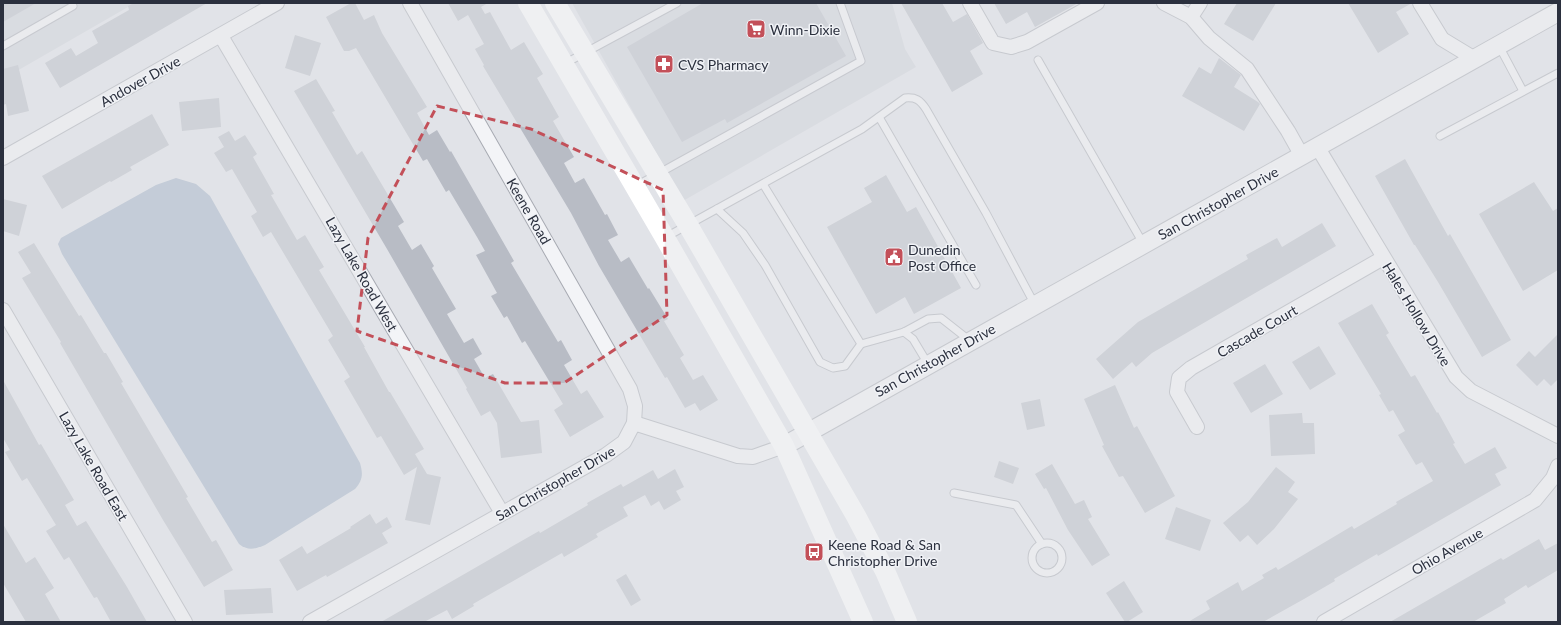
<svg xmlns="http://www.w3.org/2000/svg" width="1561" height="625" viewBox="0 0 1561 625" font-family="Lato,sans-serif">
  <rect width="100%" height="100%" fill="#e1e3e8"/>
  <g fill="#cfd2da">
    <path d="M 3,3 L 135,3 L 3,79 Z"/>
    <path d="M 572,3 L 892,3 L 905,49 L 916,67 L 683,201 Z"/>
  </g>
  <path fill="#9fafc5" d="M 176,178 L 196,184 L 210,196 L 360,463 C 363,474 363,480 355,489 L 265,545 C 255,549 248,551 239,544 L 62,254 L 58,244 L 61,238 L 156,185 Z"/>
  <g fill="#b8bcc5">
    <path d="M 3,3 L 36,3 L 3,22 Z"/>
    <path d="M 134,3 L 207,3 L 60,88 L 45,63 L 71,48 L 76,56 L 98,43 L 92,31 L 129,10 L 128,6 Z"/>
    <path d="M 351,3 L 355,3 L 364,20 L 374,15 L 382,33 L 427,107 L 417,113 L 429,135 L 437,130 L 450,152 L 451,151 L 514,261 L 511,263 L 558,342 L 561,340 L 572,360 L 564,365 L 581,394 L 587,390 L 604,417 L 570,437 L 554,410 L 563,404 L 525,341 L 522,343 L 507,316 L 504,318 L 491,296 L 497,293 L 476,255 L 485,251 L 477,237 L 449,190 L 446,192 L 427,159 L 423,161 L 356,48 L 349,51 L 344,51 L 326,17 Z"/>
    <path d="M 448,3 L 488,3 L 481,7 L 485,14 L 490,12 L 511,50 L 524,42 L 543,74 L 537,78 L 559,117 L 553,121 L 574,157 L 564,163 L 575,183 L 584,178 L 605,215 L 607,214 L 618,235 L 608,240 L 621,262 L 629,257 L 648,289 L 649,288 L 668,319 L 664,321 L 684,355 L 680,358 L 693,380 L 703,375 L 718,400 L 700,411 L 695,403 L 685,408 L 667,377 L 665,378 L 599,266 L 571,213 L 483,66 L 484,65 L 475,49 L 484,44 L 468,15 L 458,21 Z"/>
    <path d="M 703,3 L 816,3 L 846,56 L 727,123 L 725,119 L 682,142 L 627,47 Z"/>
    <path d="M 901,3 L 942,3 L 953,22 L 967,14 L 983,43 L 970,51 L 983,74 L 952,92 Z"/>
    <path d="M 994,3 L 1078,3 L 1035,27 L 1027,12 L 1006,24 Z"/>
    <path d="M 1237,3 L 1276,3 L 1253,41 L 1224,24 Z"/>
    <path d="M 1348,3 L 1412,3 L 1396,12 L 1409,34 L 1378,53 Z"/>
    <path d="M 295,35 L 321,43 L 310,76 L 285,68 Z"/>
    <path d="M 1219,58 L 1241,75 L 1234,87 L 1258,102 L 1260,104 L 1244,131 L 1182,96 L 1199,67 L 1211,74 Z"/>
    <path d="M 18,65 L 29,111 L 8,116 L 6,104 L 3,105 L 3,69 Z"/>
    <path d="M 316,79 L 335,111 L 332,112 L 357,155 L 362,151 L 404,222 L 398,226 L 412,250 L 421,244 L 434,266 L 432,268 L 456,309 L 447,314 L 464,343 L 473,338 L 482,354 L 474,359 L 485,378 L 493,374 L 521,422 L 539,420 L 542,453 L 501,458 L 497,423 L 490,411 L 481,416 L 466,389 L 467,388 L 387,249 L 294,91 Z"/>
    <path d="M 219,98 L 221,127 L 182,131 L 179,102 Z"/>
    <path d="M 152,114 L 169,145 L 130,167 L 132,170 L 111,182 L 110,181 L 62,209 L 42,176 Z"/>
    <path d="M 229,131 L 235,141 L 245,135 L 257,154 L 253,157 L 274,194 L 271,195 L 297,240 L 305,235 L 324,267 L 319,270 L 365,347 L 364,347 L 389,392 L 390,392 L 424,449 L 415,454 L 427,474 L 441,477 L 430,525 L 405,520 L 417,467 L 404,475 L 381,436 L 377,438 L 344,381 L 350,377 L 328,340 L 333,336 L 271,232 L 263,237 L 251,216 L 257,212 L 232,169 L 226,172 L 214,153 L 224,147 L 218,137 Z"/>
    <path d="M 1405,159 L 1448,236 L 1450,234 L 1511,340 L 1482,357 L 1438,282 L 1415,245 L 1414,245 L 1375,176 Z"/>
    <path d="M 886,175 L 907,212 L 916,207 L 961,288 L 914,314 L 905,297 L 876,314 L 827,227 L 872,202 L 864,188 Z"/>
    <path d="M 1534,182 L 1553,211 L 1558,208 L 1558,270 L 1523,291 L 1479,214 Z"/>
    <path d="M 3,199 L 27,205 L 19,236 L 3,231 Z"/>
    <path d="M 1322,223 L 1336,246 L 1152,353 L 1136,367 L 1132,362 L 1113,379 L 1096,359 L 1138,322 L 1248,259 L 1246,255 L 1277,238 L 1282,247 Z"/>
    <path d="M 34,243 L 79,316 L 81,315 L 104,353 L 106,353 L 123,382 L 121,383 L 188,497 L 186,498 L 212,542 L 216,540 L 233,570 L 204,587 L 163,520 L 60,343 L 61,342 L 22,278 L 31,273 L 18,252 Z"/>
    <path d="M 1372,304 L 1389,333 L 1386,335 L 1411,377 L 1415,375 L 1437,413 L 1438,412 L 1455,443 L 1453,444 L 1465,464 L 1495,447 L 1507,468 L 1495,474 L 1501,485 L 1378,556 L 1377,554 L 1334,579 L 1335,581 L 1304,599 L 1263,622 L 1188,622 L 1210,609 L 1206,601 L 1238,582 L 1242,591 L 1264,578 L 1262,575 L 1276,567 L 1278,570 L 1352,526 L 1354,529 L 1397,504 L 1396,502 L 1433,481 L 1422,462 L 1416,465 L 1398,435 L 1405,431 L 1393,410 L 1389,412 L 1379,395 L 1381,394 L 1338,323 Z"/>
    <path d="M 1558,334 L 1558,379 L 1551,386 L 1544,379 L 1537,386 L 1516,365 L 1529,351 L 1535,357 Z"/>
    <path d="M 1319,346 L 1336,374 L 1310,390 L 1292,362 Z"/>
    <path d="M 1265,364 L 1283,394 L 1251,413 L 1233,383 Z"/>
    <path d="M 3,380 L 39,445 L 41,444 L 74,500 L 65,505 L 77,526 L 86,521 L 127,587 L 147,622 L 111,622 L 97,597 L 94,598 L 69,557 L 64,560 L 46,531 L 56,525 L 27,478 L 22,481 L 5,452 L 10,450 L 3,438 Z"/>
    <path d="M 1115,385 L 1134,428 L 1137,426 L 1175,496 L 1145,513 L 1123,476 L 1119,477 L 1102,446 L 1104,445 L 1084,399 Z"/>
    <path d="M 1040,399 L 1045,426 L 1027,430 L 1021,403 Z"/>
    <path d="M 1302,413 L 1303,423 L 1314,423 L 1315,454 L 1271,456 L 1269,415 Z"/>
    <path d="M 999,461 L 1019,468 L 1013,484 L 994,477 Z"/>
    <path d="M 1052,464 L 1075,504 L 1084,500 L 1092,517 L 1088,519 L 1110,555 L 1092,566 L 1068,530 L 1046,488 L 1044,489 L 1035,474 Z"/>
    <path d="M 1276,467 L 1295,482 L 1288,492 L 1298,499 L 1274,529 L 1257,545 L 1248,535 L 1240,542 L 1223,523 L 1248,502 Z"/>
    <path d="M 675,469 L 684,487 L 676,491 L 681,500 L 664,510 L 659,501 L 651,506 L 645,495 L 623,507 L 628,516 L 596,534 L 598,537 L 564,557 L 562,553 L 473,604 L 474,606 L 452,619 L 447,610 L 424,622 L 381,622 L 539,531 L 540,533 L 588,505 L 587,503 L 621,484 L 623,487 L 653,470 L 658,479 Z"/>
    <path d="M 1176,507 L 1211,520 L 1200,551 L 1165,539 Z"/>
    <path d="M 370,514 L 376,524 L 387,517 L 392,527 L 382,533 L 388,543 L 327,577 L 326,575 L 297,591 L 279,560 L 302,546 L 307,554 L 351,528 L 350,527 Z"/>
    <path d="M 3,524 L 26,563 L 35,557 L 54,588 L 45,594 L 61,622 L 26,622 L 3,583 Z"/>
    <path d="M 1539,539 L 1545,550 L 1558,543 L 1558,570 L 1528,588 L 1526,585 L 1504,599 L 1506,603 L 1473,622 L 1390,622 L 1501,558 L 1503,560 Z"/>
    <path d="M 626,574 L 641,600 L 631,606 L 616,580 Z"/>
    <path d="M 1124,581 L 1143,612 L 1127,622 L 1125,622 L 1106,593 Z"/>
    <path d="M 271,588 L 273,613 L 226,615 L 224,590 Z"/>
  </g>
  <g fill="none" stroke-linecap="round" stroke-linejoin="round">
    <g stroke="#a7aab2" stroke-width="9">
      <g id="service">
        <path d="M 3,46 L 73,6"/>
        <path d="M 1499,46 L 1523,91"/>
        <path d="M 1038,60 L 1144,245"/>
        <path d="M 564,64 L 677,3"/>
        <path d="M 879,117 L 976,285"/>
        <path d="M 1440,136 L 1558,73"/>
        <path d="M 636,186 L 861,61 L 840,3"/>
        <path d="M 717,209 L 743,233 L 765,265 L 820,362 L 833,368 L 845,366 L 861,344 L 763,184"/>
        <path d="M 666,237 L 862,129 L 905,98 C 916,97 920,100 926,109 L 986,213 L 1035,305"/>
        <path d="M 904,332 L 913,339 L 928,364"/>
        <path d="M 861,344 L 904,332 L 928,319 L 941,318 L 969,340"/>
        <path d="M 954,493 L 1016,505 L 1042,544"/>
        <circle cx="1047" cy="558" r="15"/>
      </g>
    </g>
    <g stroke="#a7aab2" stroke-width="16">
      <g id="minor">
        <path d="M 410,3 L 630,389 L 635,406 L 634,423"/>
        <path d="M 970,3 L 993,43 L 1011,47 L 1027,42 L 1097,3"/>
        <path d="M 1164,3 L 1191,17 L 1209,38 L 1247,69 L 1288,131 L 1302,156"/>
        <path d="M 1420,3 L 1442,39 L 1475,59"/>
        <path d="M 1191,17 L 1200,3"/>
        <path d="M 221,36 L 502,513"/>
        <path d="M 1318,148 L 1456,377 L 1471,391 L 1558,436"/>
        <path d="M 3,158 L 277,3"/>
        <path d="M 3,310 L 185,622"/>
        <path d="M 1197,427 L 1177,392 L 1179,378 L 1191,368 L 1383,258"/>
        <path d="M 310,622 L 606,455 L 624,442 L 634,423 L 738,456 L 753,457 L 784,446"/>
        <path d="M 1324,622 L 1535,500 L 1553,478 L 1558,466"/>
      </g>
    </g>
    <g stroke="#a7aab2" stroke-width="20">
      <path id="tertiary" d="M 784,446 C 1041,300 1301,158 1558,12"/>
    </g>
    <use href="#service" stroke="#f3f4f7" stroke-width="7"/>
    <use href="#minor" stroke="#f3f4f7" stroke-width="14"/>
    <use href="#tertiary" stroke="#f3f4f7" stroke-width="18"/>
    <g stroke="#fff" stroke-width="20">
      <path d="M 528,3 L 665,238 L 784,446 L 863,622"/>
      <path d="M 555,3 L 688,225 L 856,516 L 885,571 L 907,622"/>
    </g>
  </g>
  <path d="M0 0H1561V625H0ZM 437,106 L 531,129 L 663,190 L 667,315 L 564,383 L 505,383 L 357,331 L 368,238 Z" fill="#e1e3e8" fill-opacity=".55" fill-rule="evenodd"/>
  <path fill="none" stroke="#c35059" stroke-width="3" stroke-dasharray="8 5" stroke-linejoin="round" d="M 437,106 L 531,129 L 663,190 L 667,315 L 564,383 L 505,383 L 357,331 L 368,238 Z"/>
  <defs>
    <g id="supermarket-square" transform="scale(1)"><rect x="-9" y="-9" width="18" height="18" rx="4" fill="#c35059" stroke="#f0f2f6"/><path d="M-6-5.5h2.5l.6 2H6L4.5 2H-2.5L-4.4-4H-6ZM-1.5 3.2a1.3 1.3 0 1 0 .1 0ZM3 3.2a1.3 1.3 0 1 0 .1 0Z" fill="#fff"/></g>
    <g id="pharmacy-square" transform="scale(1)"><rect x="-9" y="-9" width="18" height="18" rx="4" fill="#c35059" stroke="#f0f2f6"/><path d="M-2-6h4v4h4v4h-4v4h-4v-4h-4v-4h4Z" fill="#fff"/></g>
    <g id="civic-square" transform="scale(1)"><rect x="-9" y="-9" width="18" height="18" rx="4" fill="#c35059" stroke="#f0f2f6"/><path d="M-.6-6.5H3V-4.5H.6V-3L4-1V1h2V6H-6V1h2V-1L-.6-3ZM-1.2 2.5V6h2.4V2.5Z" fill="#fff"/></g>
    <g id="bus-square" transform="scale(1)"><rect x="-9" y="-9" width="18" height="18" rx="4" fill="#c35059" stroke="#f0f2f6"/><path d="M-5-6H5V4H4V6H2V4H-2V6H-4V4H-5ZM-3.5-4V0h7V-4ZM-3.5 1.2v1.5H-2V1.2ZM2 1.2v1.5H3.5V1.2Z" fill="#fff"/></g>
  </defs>
  <g fill-rule="evenodd">
    <use href="#supermarket-square" x="756" y="29"/>
    <use href="#pharmacy-square" x="664" y="64"/>
    <use href="#civic-square" x="894" y="257"/>
    <use href="#bus-square" x="814" y="552"/>
  </g>
  <g text-anchor="middle" dominant-baseline="central" stroke-width="3" stroke-linejoin="round" paint-order="stroke">
    <g font-size="14" fill="#2b303e" stroke="#f0f2f6" text-anchor="start">
      <text x="770" y="29">Winn-Dixie</text>
      <text x="678" y="64">CVS Pharmacy</text>
      <text x="908" y="249">Dunedin<tspan x="908" dy="16">Post Office</tspan></text>
      <text x="828" y="544">Keene Road &amp; San<tspan x="828" dy="16">Christopher Drive</tspan></text>
    </g>
    <g font-size="14" fill="#2b303e" stroke="#f0f2f6">
      <text transform="translate(140 81) rotate(-29)">Andover Drive</text>
      <text transform="translate(1218 203) rotate(-29)">San Christopher Drive</text>
      <text transform="translate(529 211) rotate(60)">Keene Road</text>
      <text transform="translate(362 274) rotate(60)">Lazy Lake Road West</text>
      <text transform="translate(1417 314) rotate(59)">Hales Hollow Drive</text>
      <text transform="translate(1257 331) rotate(-30)">Cascade Court</text>
      <text transform="translate(935 360) rotate(-29)">San Christopher Drive</text>
      <text transform="translate(94 466) rotate(60)">Lazy Lake Road East</text>
      <text transform="translate(555 483) rotate(-30)">San Christopher Drive</text>
      <text transform="translate(1447 551) rotate(-30)">Ohio Avenue</text>
    </g>
  </g>
  <rect width="1561" height="625" fill="none" stroke="#2b303e" stroke-width="8"/>
</svg>
